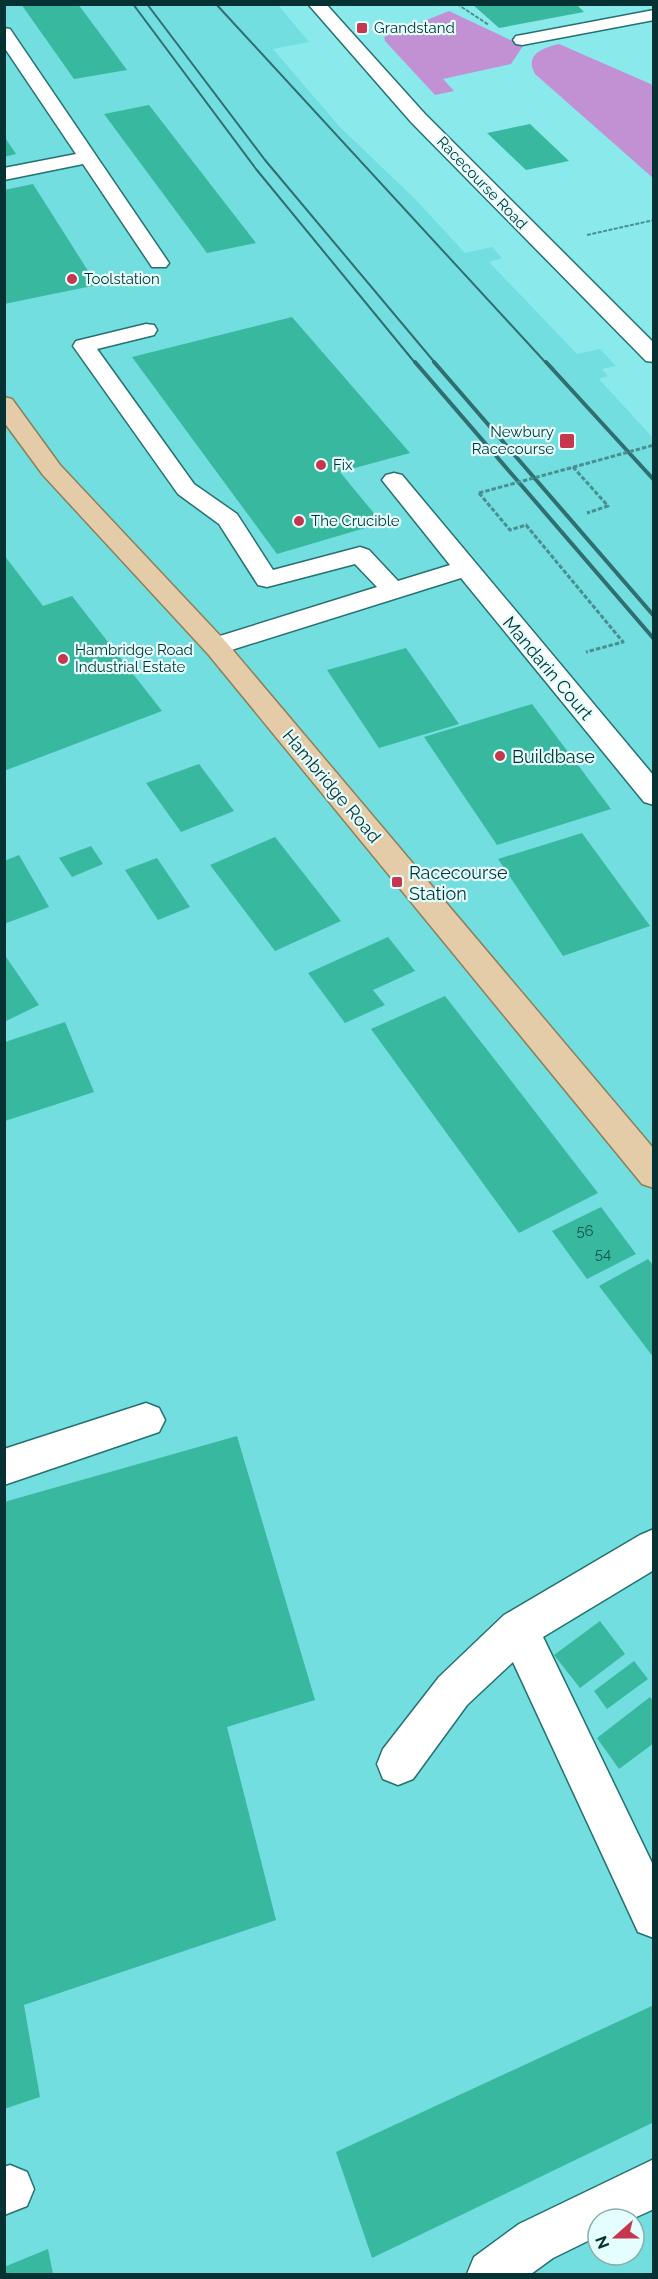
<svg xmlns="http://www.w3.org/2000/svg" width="658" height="2279" viewBox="0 0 658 2279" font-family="Raleway,sans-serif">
  <rect width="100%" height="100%" fill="#8aeaeb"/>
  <path fill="#72dedf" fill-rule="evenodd" d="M 5,5 L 278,5 L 309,42 L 273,49 L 339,126 L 416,200 L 465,253 L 492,247 L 502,258 L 489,262 L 577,354 L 600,349 L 616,366 L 602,369 L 608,376 L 599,379 L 653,438 L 653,2274 L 5,2274 ZM 598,2219 L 634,2219 L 634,2255 L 598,2255 Z"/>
  <g fill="#c191d4">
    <path d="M 449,11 L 523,46 L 511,64 L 443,79 L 454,91 L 435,95 L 385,41 L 384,37 Z"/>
    <path d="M 559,44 L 653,85 L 653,178 L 535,74 C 524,54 543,48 559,44 Z"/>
  </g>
  <g fill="#38b99f">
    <path d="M 21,4 L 78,4 L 127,70 L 74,79 Z"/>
    <path d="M 472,4 L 576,4 L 584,12 L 499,28 Z"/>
    <path d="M 149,105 L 256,243 L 207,253 L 104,114 Z"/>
    <path d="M 530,124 L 569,161 L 526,170 L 487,133 Z"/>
    <path d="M 4,136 L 16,154 L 4,157 Z"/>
    <path d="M 33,184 L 97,285 L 4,304 L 4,190 Z"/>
    <path d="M 292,317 L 410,453 L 340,472 L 382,523 L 277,554 L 132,357 Z"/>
    <path d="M 4,555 L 43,606 L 72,596 L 162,711 L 4,771 Z"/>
    <path d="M 406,648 L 459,724 L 379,748 L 327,670 Z"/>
    <path d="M 532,704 L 611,809 L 497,845 L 424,737 Z"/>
    <path d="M 199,764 L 234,811 L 181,832 L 146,783 Z"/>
    <path d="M 582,833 L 650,926 L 563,956 L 498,859 Z"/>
    <path d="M 275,837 L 341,921 L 275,951 L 210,865 Z"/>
    <path d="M 91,846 L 103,864 L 72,877 L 59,858 Z"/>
    <path d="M 19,855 L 49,907 L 4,924 L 4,861 Z"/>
    <path d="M 157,858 L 190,907 L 158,920 L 125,870 Z"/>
    <path d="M 388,937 L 415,971 L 373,990 L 385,1005 L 345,1023 L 308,973 Z"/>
    <path d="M 4,954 L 39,1005 L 4,1022 Z"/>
    <path d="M 445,996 L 499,1065 L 598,1193 L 519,1233 L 371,1029 Z"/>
    <path d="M 65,1022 L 94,1092 L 5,1121 L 5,1042 Z"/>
    <path d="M 601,1207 L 636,1254 L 587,1279 L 552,1231 Z"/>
    <path d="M 648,1259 L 654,1266 L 654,1358 L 599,1286 Z"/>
    <path d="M 237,1436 L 315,1700 L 227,1727 L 276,1920 L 24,2005 L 40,2097 L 4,2109 L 4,1502 Z"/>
    <path d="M 600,1621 L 625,1654 L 580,1688 L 554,1655 Z"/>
    <path d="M 634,1661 L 648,1679 L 607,1709 L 594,1691 Z"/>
    <path d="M 650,1697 L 654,1702 L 654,1743 L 619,1769 L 597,1738 Z"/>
    <path d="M 654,2005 L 654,2122 L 372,2258 L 336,2152 Z"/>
    <path d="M 48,2249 L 53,2274 L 4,2274 L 4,2267 Z"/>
  </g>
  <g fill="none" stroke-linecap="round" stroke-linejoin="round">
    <g stroke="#257172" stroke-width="3">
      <g id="minor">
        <path d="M 308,4 L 326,4 L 425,114 L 654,343 L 654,362 L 646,361 L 411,122 Z"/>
        <path d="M 654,10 L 654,20 L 522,45 L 516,44 L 513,40 L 516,36 L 522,35 Z"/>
        <path d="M 4,28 L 10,29 L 169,263 L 166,267 L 152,267 L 83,164 L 4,180 L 4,168 L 76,154 L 4,47 Z"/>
        <path d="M 146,324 L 154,325 L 157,330 L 154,335 L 97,349 L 194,484 L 237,514 L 273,570 L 360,547 L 369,550 L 398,581 L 450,565 L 382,480 L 386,475 L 394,473 L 402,475 L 654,776 L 654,805 L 644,802 L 461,578 L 225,652 L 216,654 L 207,652 L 203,646 L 207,640 L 377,587 L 355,564 L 267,587 L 258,585 L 219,524 L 178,494 L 73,346 L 76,341 Z"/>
        <path d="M 146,1403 L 159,1408 L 165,1420 L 159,1432 L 4,1485 L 4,1449 Z"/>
        <path d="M 654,1529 L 654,1570 L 543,1637 L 654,1867 L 654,1938 L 638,1932 L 513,1662 L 467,1705 L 413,1779 L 398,1785 L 383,1779 L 377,1764 L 383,1749 L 439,1677 L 504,1615 L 640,1535 Z"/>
        <path d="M 654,2159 L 654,2209 L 632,2219 L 598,2219 L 598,2236 L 553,2258 L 531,2274 L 467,2274 L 474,2257 L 519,2224 Z"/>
        <path d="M 10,2165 L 27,2172 L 34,2189 L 27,2206 L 4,2215 L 4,2167 Z"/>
      </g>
    </g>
    <g stroke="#8b8059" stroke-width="3">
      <path id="major" d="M 4,397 L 12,399 L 60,465 L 226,642 L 654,1149 L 654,1188 L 642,1184 L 208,654 L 43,475 L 4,422 Z"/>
    </g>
    <g stroke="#498f90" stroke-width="2" stroke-dasharray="4 1.5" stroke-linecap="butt">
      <path d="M 457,4 L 489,25"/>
      <path d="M 587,235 L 654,220"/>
    </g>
    <g stroke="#498f90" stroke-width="3" stroke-dasharray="4.5 2" stroke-linecap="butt">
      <path d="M 573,467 L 608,506 L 587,513"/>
      <path d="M 479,493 L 510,530 L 526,525 L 623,642 L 586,652"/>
    </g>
    <use href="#minor" fill="#fff" fill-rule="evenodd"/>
    <use href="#major" fill="#e5cca8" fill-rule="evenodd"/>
    <g stroke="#316e6f" stroke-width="2">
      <path d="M 133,4 L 256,169 L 416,364"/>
      <path d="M 147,4 L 265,160 L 436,364"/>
      <path d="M 216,4 L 547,364"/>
    </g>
    <g stroke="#316e6f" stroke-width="4">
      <path d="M 415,362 L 654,639"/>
      <path d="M 434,362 L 654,616"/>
      <path d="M 546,362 L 654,480"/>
    </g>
    <path stroke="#498f90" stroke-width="3" stroke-dasharray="4.5 2" stroke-linecap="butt" d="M 479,493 L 654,445"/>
  </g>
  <g fill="#c6364d" stroke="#e4fefe" stroke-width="2">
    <rect x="356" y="22" width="12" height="12" rx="3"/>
    <circle cx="72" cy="279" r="6"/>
    <rect x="559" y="433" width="16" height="16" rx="3"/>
    <circle cx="321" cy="465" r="6"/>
    <circle cx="299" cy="521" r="6"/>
    <circle cx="63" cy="659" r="6"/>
    <circle cx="500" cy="756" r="6"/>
    <rect x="391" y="876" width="12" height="12" rx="3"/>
  </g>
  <g text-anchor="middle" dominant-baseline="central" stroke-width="4.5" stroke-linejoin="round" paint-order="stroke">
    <g font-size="15" fill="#063233" stroke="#e4fefe" text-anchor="start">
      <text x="374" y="28">Grandstand</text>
      <text x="84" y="279">Toolstation</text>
      <text x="554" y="432" text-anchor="end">Newbury<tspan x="554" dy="17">Racecourse</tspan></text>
      <text x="333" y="465">Fix</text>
      <text x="311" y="521">The Crucible</text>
      <text x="75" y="650">Hambridge Road<tspan x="75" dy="17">Industrial Estate</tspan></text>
    </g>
    <g font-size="15" fill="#063233" stroke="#e4fefe">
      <text transform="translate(482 183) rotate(46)">Racecourse Road</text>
    </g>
    <g font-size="15" fill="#12544e">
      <text x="585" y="1231">56</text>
      <text x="603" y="1254">54</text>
    </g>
    <g font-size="18" fill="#063233" stroke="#e4fefe">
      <text transform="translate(548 668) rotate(50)">Mandarin Court</text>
      <text transform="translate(332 786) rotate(50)">Hambridge Road</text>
    </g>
    <g font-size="18" fill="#063233" stroke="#e4fefe" text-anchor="start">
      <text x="512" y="756">Buildbase</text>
      <text x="409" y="872">Racecourse<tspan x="409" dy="21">Station</tspan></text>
    </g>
  </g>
  <rect width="658" height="2279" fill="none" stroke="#063233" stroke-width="12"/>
  <g transform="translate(616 2237) rotate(249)"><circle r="28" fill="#e4fefe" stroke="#8bacad" stroke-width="1.5"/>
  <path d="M0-4.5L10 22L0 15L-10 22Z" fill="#c6364d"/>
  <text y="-9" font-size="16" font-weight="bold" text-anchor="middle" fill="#063233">N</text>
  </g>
</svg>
